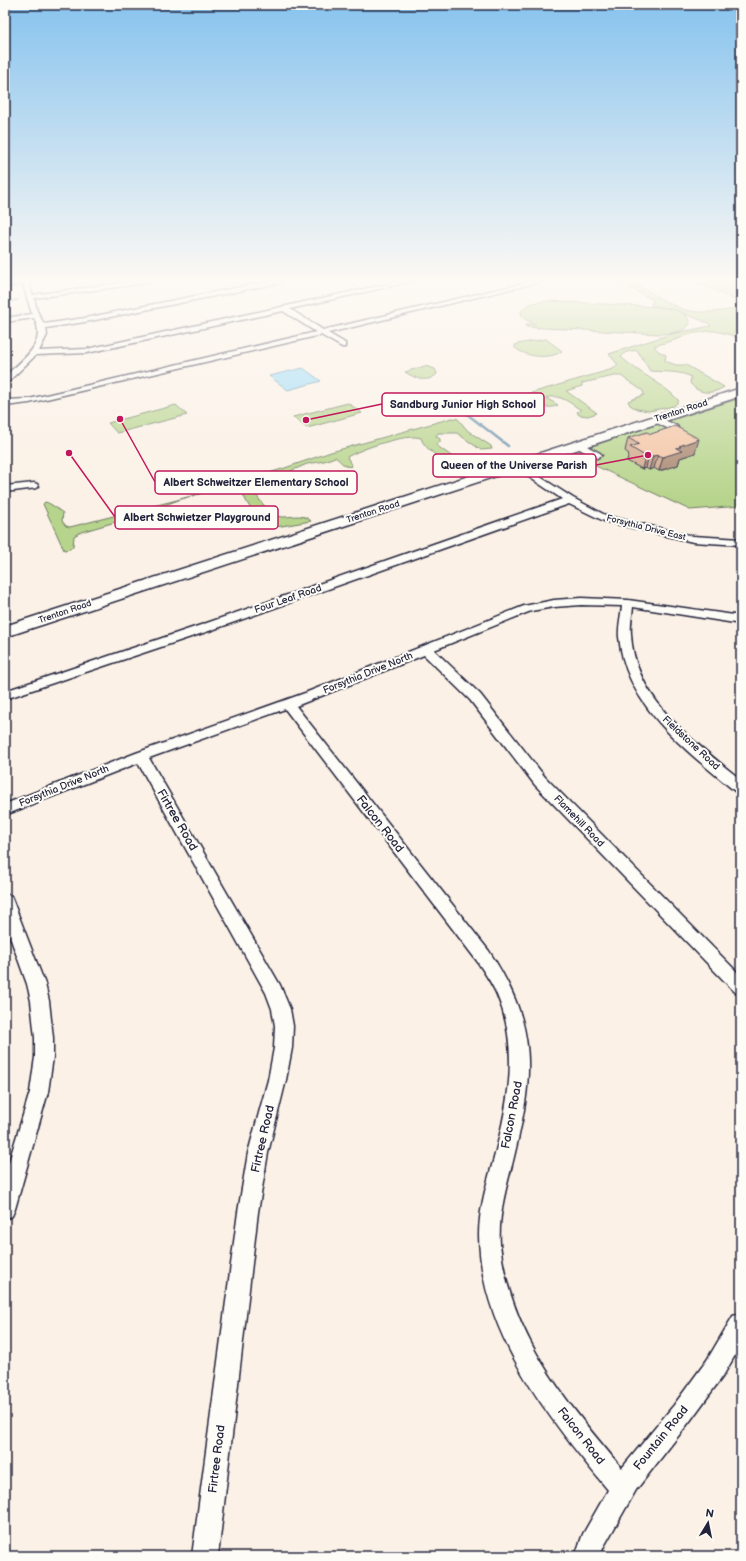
<svg xmlns="http://www.w3.org/2000/svg" width="746" height="1561" viewBox="0 0 746 1561" font-family="'Balsamiq Sans',sans-serif">
  <rect width="100%" height="100%" fill="#fbf1e6"/>
  <filter id="ink" filterUnits="userSpaceOnUse"><feTurbulence type="fractalNoise" baseFrequency=".025" numOctaves="2"/><feDisplacementMap in="SourceGraphic" scale="8" xChannelSelector="R" yChannelSelector="G"/><feConvolveMatrix kernelMatrix="1 2 1 2 8 2 1 2 1" color-interpolation-filters="sRGB"/></filter>
  <g filter="url(#ink)">
    <g fill="#b7d48c" stroke="#6c7b64">
      <path d="M 693,281 L 741,281 L 741,301 L 736,300 Z"/>
      <path d="M 634,285 C 651,290 667,305 685,310 C 701,314 725,312 741,307 L 741,338 L 716,331 L 709,331 L 689,334 L 678,339 L 654,346 L 658,351 L 666,355 L 665,361 L 676,365 L 686,365 L 724,387 C 712,395 698,394 690,383 L 691,377 C 682,371 662,372 650,371 L 637,350 L 626,352 L 621,357 C 639,374 662,382 679,401 L 674,406 L 649,411 L 637,409 L 630,405 L 628,401 L 644,395 L 643,391 L 621,376 L 614,376 L 582,383 L 582,386 L 566,391 L 597,413 L 588,416 L 579,415 L 577,412 L 581,410 C 570,403 559,393 546,398 L 558,405 C 548,411 537,403 527,402 C 512,400 500,414 485,406 L 491,402 L 521,396 L 613,369 L 618,365 L 609,354 L 671,334 L 711,326 L 708,323 L 675,310 L 651,305 L 653,300 L 628,287 Z"/>
      <path d="M 548,301 L 659,307 C 669,308 689,311 690,324 C 683,333 671,333 661,334 L 526,327 L 526,324 L 535,324 L 523,318 L 521,313 C 525,302 538,302 548,301 Z"/>
      <path d="M 546,339 L 562,351 C 550,360 526,357 515,348 L 515,345 L 517,344 Z"/>
      <path d="M 425,366 L 435,369 L 437,374 C 426,384 415,378 405,372 Z"/>
      <path d="M 741,398 L 741,506 L 690,510 L 568,453 Z"/>
      <path d="M 348,403 L 362,413 L 307,428 L 293,417 Z"/>
      <path d="M 176,405 L 187,415 L 117,433 L 108,423 Z"/>
      <path d="M 452,418 L 458,419 L 468,431 L 491,446 L 492,449 L 481,450 L 457,433 L 438,433 L 436,436 L 440,439 L 440,442 L 436,445 L 465,466 C 458,471 455,471 447,469 C 441,455 425,451 421,438 C 407,433 360,449 347,457 L 352,466 C 345,469 341,461 335,457 L 324,461 L 307,464 L 286,473 L 280,474 L 274,472 L 246,480 C 252,489 263,507 273,514 C 285,522 300,510 311,521 L 270,528 C 257,519 247,506 242,491 L 237,489 L 222,492 L 217,489 L 181,499 L 136,516 L 81,532 L 74,536 L 73,546 L 70,549 L 64,550 L 43,504 L 45,502 C 51,503 58,510 63,513 L 62,521 L 66,526 L 70,527 L 181,499 L 282,469 L 331,452 Z"/>
    </g>
    <path fill="#96daf8" stroke="#6890ac" d="M 303,368 L 321,381 L 288,390 L 269,376 Z"/>
    <g fill="none" stroke-linecap="round" stroke-linejoin="round">
      <path stroke="#6890ac" stroke-width="2" d="M 5,302 L 18,300"/>
      <g stroke="#6890ac" stroke-width="2.5">
        <path d="M 506,395 L 467,408 L 467,414 L 508,446"/>
        <path d="M 457,407 L 467,414"/>
      </g>
      <g stroke="#22223b" stroke-width="3">
        <g id="minor">
          <path d="M 19,281 L 29,281 L 32,295 L 134,281 L 151,281 L 148,283 L 34,298 L 37,311 L 44,324 L 85,318 L 270,281 L 283,281 L 280,283 L 85,322 L 46,328 L 47,335 L 39,351 L 87,349 L 401,281 L 413,281 L 290,309 L 323,330 L 533,281 L 544,281 L 328,333 L 345,343 L 345,347 L 342,347 L 321,335 L 29,403 L 5,406 L 5,400 L 29,399 L 316,332 L 283,311 L 87,353 L 36,355 L 8,382 L 5,382 L 5,376 C 22,360 48,344 34,318 L 5,322 L 5,318 L 32,314 L 23,284 L 5,287 L 5,283 Z"/>
          <path d="M 618,281 L 627,281 L 627,282 L 624,284 Z"/>
          <path d="M 656,416 L 677,426 L 678,428 L 674,431 L 671,430 L 653,421 L 652,419 Z"/>
          <path d="M 579,442 L 600,453 L 602,455 L 597,458 L 594,457 L 576,447 L 575,445 L 576,443 Z"/>
          <path d="M 517,462 L 573,498 L 607,516 L 693,536 L 741,539 L 741,545 L 693,542 L 604,521 L 569,504 L 209,631 L 5,699 L 5,691 L 201,625 L 562,499 L 514,467 L 512,465 Z"/>
          <path d="M 34,483 L 37,484 L 39,486 L 37,488 L 5,492 L 5,486 Z"/>
          <path d="M 581,598 L 628,600 L 741,616 L 741,624 L 633,607 C 632,616 630,625 631,634 C 634,700 695,742 741,780 L 741,793 L 736,792 C 686,750 626,707 619,637 C 618,627 621,616 622,606 L 581,605 L 554,607 L 531,611 L 434,650 L 480,694 L 545,777 L 741,976 L 741,995 L 735,992 L 535,785 L 470,700 L 424,655 L 296,706 L 489,951 C 539,1027 534,1075 513,1161 C 506,1188 498,1216 500,1244 C 510,1335 565,1401 622,1468 L 674,1405 L 707,1360 L 733,1316 L 741,1313 L 741,1345 L 723,1376 L 690,1421 L 636,1490 L 603,1548 L 601,1556 L 575,1556 L 583,1534 L 608,1490 C 549,1418 480,1334 479,1235 C 479,1209 487,1183 494,1158 C 508,1105 520,1048 497,995 C 492,983 484,972 477,961 L 285,709 L 149,758 L 280,985 L 290,1009 L 293,1026 L 292,1048 L 286,1080 L 268,1153 L 258,1212 L 218,1556 L 192,1556 L 238,1212 L 248,1153 L 268,1080 L 274,1048 L 275,1026 L 272,1009 L 266,993 L 138,763 L 5,815 L 5,804 L 136,753 L 305,693 L 524,606 L 554,600 Z"/>
          <path d="M 5,894 L 11,896 L 13,901 L 45,984 L 49,1001 L 53,1038 L 53,1057 L 48,1092 L 15,1209 L 12,1216 L 5,1219 L 5,1175 L 30,1092 L 35,1057 L 35,1038 L 31,1001 L 27,984 L 5,923 Z"/>
        </g>
      </g>
      <g stroke="#22223b" stroke-width="3">
        <path id="secondary" d="M 741,388 L 741,396 L 5,637 L 5,626 Z"/>
      </g>
      <use href="#minor" fill="#fdfcf7" fill-rule="evenodd"/>
      <use href="#secondary" fill="#fdfcf7" fill-rule="evenodd"/>
    </g>
    <path fill="#d1a88b" stroke="#22223b" d="M 651,434 L 695,453 L 680,458 L 678,465 L 659,471 L 654,468 L 649,470 L 646,468 L 642,469 L 627,461 L 629,454 L 625,451 L 628,438 Z"/>
    <g fill="#aa8871" stroke="#22223b">
      <path d="M 699,439 L 695,453 L 680,458 L 678,465 L 659,471 L 663,457 L 679,446 Z"/>
      <path d="M 649,454 L 646,468 L 642,469 L 645,456 Z"/>
      <path d="M 658,455 L 654,468 L 649,470 L 653,456 Z"/>
    </g>
    <path fill="#f3c3a2" stroke="#22223b" d="M 675,426 L 699,439 L 679,446 L 681,447 L 676,448 L 682,451 L 663,457 L 658,455 L 653,456 L 649,454 L 645,456 L 630,447 L 639,444 L 628,438 L 647,432 L 651,434 Z"/>
  </g>
  <linearGradient id="sky" x2="0" y2="1"><stop stop-color="#87c3ee"/><stop offset="0.56" stop-color="#fdf9f4"/><stop offset="1" stop-color="#fdf9f4" stop-opacity="0"/></linearGradient>
  <rect width="746" height="500" fill="url(#sky)"/>
  <g text-anchor="middle" dominant-baseline="central" stroke-width="4" stroke-linejoin="round" paint-order="stroke">
    <g font-size="9" fill="#22223b" stroke="#fdfcf7">
      <text transform="translate(681 411) rotate(-18)">Trenton Road</text>
      <text transform="translate(373 512) rotate(-18)">Trenton Road</text>
      <text transform="translate(646 528) rotate(14)">Forsythia Drive East</text>
      <text transform="translate(65 612) rotate(-19)">Trenton Road</text>
    </g>
    <g font-size="10" fill="#22223b" stroke="#fdfcf7">
      <text transform="translate(288 599) rotate(-19)">Four Leaf Road</text>
      <text transform="translate(368 673) rotate(-22)">Forsythia Drive North</text>
      <text transform="translate(691 743) rotate(43)">Fieldstone Road</text>
      <text transform="translate(64 786) rotate(-22)">Forsythia Drive North</text>
      <text transform="translate(579 821) rotate(46)">Flamehill Road</text>
    </g>
    <g font-size="12" fill="#22223b" stroke="#fdfcf7">
      <text transform="translate(177 820) rotate(60)">Firtree Road</text>
      <text transform="translate(380 824) rotate(52)">Falcon Road</text>
      <text transform="translate(512 1115) rotate(-79)">Falcon Road</text>
      <text transform="translate(263 1139) rotate(-77)">Firtree Road</text>
      <text transform="translate(581 1436) rotate(52)">Falcon Road</text>
      <text transform="translate(661 1438) rotate(-51)">Fountain Road</text>
      <text transform="translate(217 1459) rotate(-83)">Firtree Road</text>
    </g>
  </g>
  <path fill="none" stroke="#c2185b" stroke-width="1.5" d="M306 420L382 404M648 455L596 465M120 419L155 482M69 453L115 517"/>
  <g fill="#c2185b" stroke="#fdfcf7" stroke-width="1.5">
    <circle cx="306" cy="420" r="4"/>
    <circle cx="648" cy="455" r="4"/>
    <circle cx="120" cy="419" r="4"/>
    <circle cx="69" cy="453" r="4"/>
  </g>
  <g fill="#fdfcf7" stroke="#c2185b" stroke-width="1.5">
    <rect x="382" y="393" width="162" height="23" rx="4"/>
    <rect x="433" y="454" width="163" height="23" rx="4"/>
    <rect x="155" y="471" width="202" height="23" rx="4"/>
    <rect x="115" y="506" width="163" height="23" rx="4"/>
  </g>
  <g font-size="11" text-anchor="middle" font-weight="bold" fill="#22223b">
    <text x="463" y="408">Sandburg Junior High School</text>
    <text x="514" y="469">Queen of the Universe Parish</text>
    <text x="256" y="486">Albert Schweitzer Elementary School</text>
    <text x="197" y="521">Albert Schwietzer Playground</text>
  </g>
  <rect width="746" height="1561" fill="none" stroke="#fdfcf7" stroke-width="20"/>
  <rect x="10" y="10" width="726" height="1541" fill="none" stroke="#22223b" stroke-width="1.5" filter="url(#ink)"/>
  <g transform="translate(708 1523) rotate(10)" stroke="#fdfcf7" stroke-width="3" paint-order="stroke">
  <path d="M0-3L7 15L0 10L-7 15Z" fill="#22223b"/>
  <text y="-6" font-size="11" font-weight="bold" text-anchor="middle" fill="#22223b">N</text>
  </g>
</svg>
